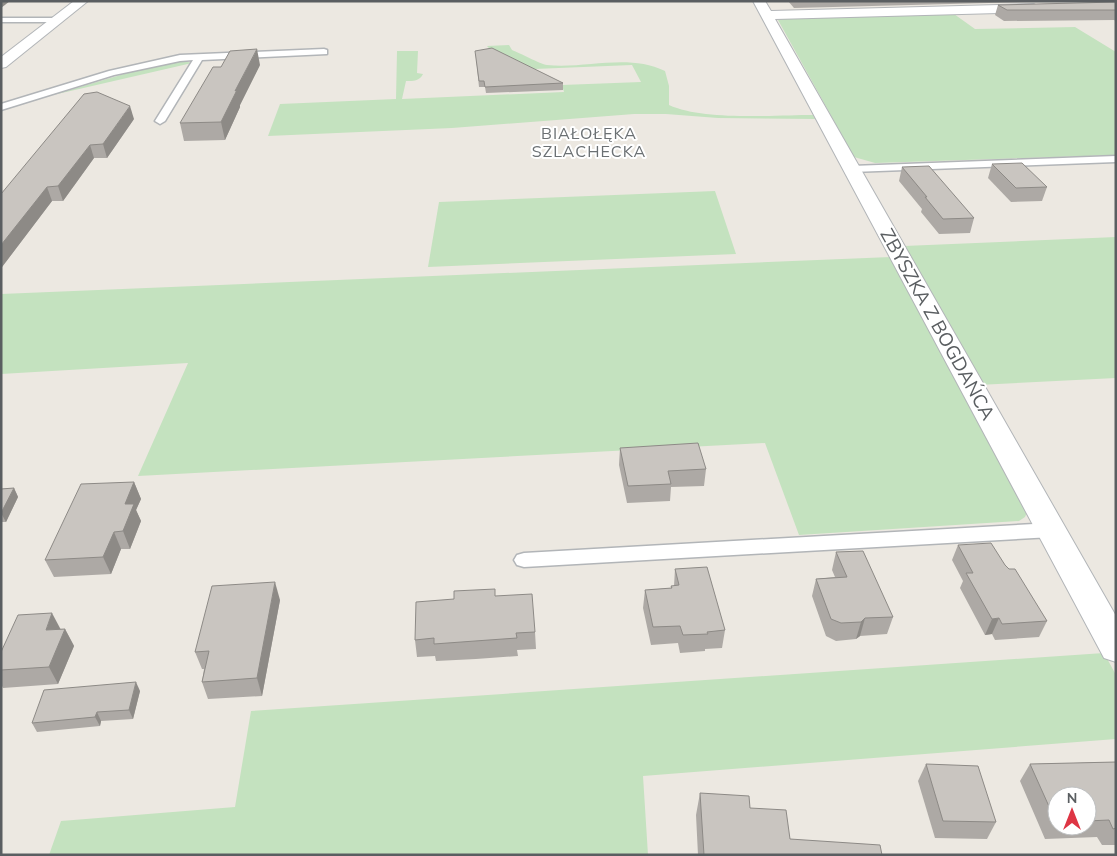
<svg xmlns="http://www.w3.org/2000/svg" width="1117" height="856" viewBox="0 0 1117 856" font-family="Mulish,sans-serif">
  <rect width="100%" height="100%" fill="#ece8e1"/>
  <g fill="#c4e2bf">
    <path d="M 954,14 L 975,29 L 1075,27 L 1116,52 L 1116,155 L 875,163 L 854,157 L 778,20 L 786,18 Z"/>
    <path d="M 509,45 L 512,50 C 520,53 540,64 547,65 C 586,69 628,53 665,71 L 669,86 L 669,105 C 704,121 774,115 813,115 L 815,119 L 718,118 L 666,114 L 634,114 L 452,128 L 268,136 L 280,104 L 396,99 L 397,51 L 418,51 L 417,73 L 423,74 C 420,81 413,81 406,81 L 402,99 L 564,92 L 562,85 L 641,82 L 632,65 L 510,70 L 487,46 Z"/>
    <path d="M 184,61 L 192,63 L 53,95 L 151,66 Z"/>
    <path d="M 715,191 L 736,254 L 428,267 L 439,202 Z"/>
    <path d="M 1116,237 L 1116,378 L 978,385 L 904,246 Z"/>
    <path d="M 891,257 L 1028,510 L 1025,517 L 1019,521 L 799,535 L 765,443 L 138,476 L 188,363 L 1,374 L 1,294 Z"/>
    <path d="M 1104,653 L 1116,675 L 1116,739 L 643,776 L 648,855 L 49,855 L 61,821 L 235,807 L 251,711 Z"/>
  </g>
  <g fill="none" stroke-linecap="round" stroke-linejoin="round">
    <g stroke="#b2b5b8" stroke-width="3">
      <g id="service">
        <path d="M 1,18 L 58,18 L 62,20 L 58,22 L 1,22 Z"/>
        <path d="M 324,49 L 327,50 L 327,54 L 202,60 L 165,121 L 160,124 L 155,121 L 193,60 L 180,61 L 114,75 L 1,110 L 1,104 L 109,71 L 180,55 Z"/>
        <path d="M 1116,156 L 1116,162 L 852,172 L 847,169 L 852,166 Z"/>
        <path d="M 1052,523 L 1058,525 L 1061,530 L 1058,535 L 1052,537 L 524,567 L 517,565 L 514,560 L 517,555 L 524,553 Z"/>
      </g>
    </g>
    <g stroke="#b2b5b8" stroke-width="2">
      <path id="minor" d="M 753,1 L 765,1 L 771,11 L 1034,4 L 1040,8 L 1034,12 L 775,19 L 1116,616 L 1116,662 L 1104,658 Z"/>
    </g>
    <g stroke="#b2b5b8" stroke-width="2">
      <path id="tertiary" d="M 74,1 L 88,1 L 6,67 L 1,68 L 1,57 Z"/>
    </g>
    <use href="#service" fill="#fff" fill-rule="evenodd"/>
    <use href="#minor" fill="#fff" fill-rule="evenodd"/>
    <use href="#tertiary" fill="#fff" fill-rule="evenodd"/>
  </g>
  <g fill="#ada9a5" fill-rule="evenodd">
    <path d="M 788,1 L 1070,1 L 794,8 Z"/>
    <path d="M 1116,2 L 1116,21 L 1114,20 L 1004,21 L 995,15 L 998,5 Z"/>
    <path d="M 476,57 L 563,83 L 563,90 L 486,93 L 485,87 L 479,87 Z"/>
    <path d="M 260,65 L 240,105 L 240,107 L 225,140 L 184,141 L 180,123 Z"/>
    <path d="M 134,119 L 107,158 L 94,158 L 63,201 L 52,201 L 2,267 L 1,267 L 1,194 Z"/>
    <path d="M 992,164 L 1047,187 L 1042,201 L 1011,202 L 988,178 Z"/>
    <path d="M 902,167 L 974,218 L 970,233 L 939,234 L 921,212 L 922,209 L 899,181 Z"/>
    <path d="M 620,448 L 706,469 L 704,486 L 671,487 L 670,501 L 627,503 L 619,465 Z"/>
    <path d="M 134,482 L 141,499 L 136,510 L 141,521 L 130,549 L 121,549 L 111,574 L 54,577 L 45,560 Z"/>
    <path d="M 14,488 L 18,497 L 6,522 L 1,522 L 1,489 Z"/>
    <path d="M 958,545 L 1005,565 L 1047,621 L 1039,637 L 995,640 L 992,634 L 985,635 L 960,588 L 963,581 L 952,560 Z"/>
    <path d="M 836,552 L 893,617 L 887,634 L 860,636 L 856,639 L 836,641 L 826,636 L 812,596 L 816,579 L 835,577 L 832,570 Z"/>
    <path d="M 675,569 L 725,630 L 722,648 L 705,649 L 705,651 L 680,653 L 678,643 L 651,645 L 643,608 L 645,590 L 671,588 L 671,586 L 674,586 Z"/>
    <path d="M 495,596 L 535,632 L 536,649 L 517,650 L 518,656 L 476,659 L 436,661 L 435,656 L 417,657 L 415,640 L 454,599 Z"/>
    <path d="M 280,600 L 262,696 L 208,699 L 202,682 L 204,669 L 202,669 L 195,652 Z"/>
    <path d="M 61,629 L 65,629 L 74,646 L 58,684 L 3,688 L 1,684 L 1,670 Z"/>
    <path d="M 140,691 L 133,719 L 101,721 L 100,726 L 37,732 L 32,723 Z"/>
    <path d="M 1116,762 L 1116,845 L 1102,845 L 1097,837 L 1045,839 L 1020,781 L 1030,764 ZM 1057,796 L 1087,796 L 1087,826 L 1057,826 Z"/>
    <path d="M 926,764 L 996,822 L 987,839 L 935,838 L 918,781 Z"/>
    <path d="M 700,793 L 750,808 L 790,839 L 882,855 L 698,855 L 696,815 Z"/>
  </g>
  <g fill="#8d8a86">
    <path d="M 1,1 L 10,1 L 1,8 Z"/>
    <path d="M 257,49 L 260,65 L 240,105 L 240,107 L 225,140 L 221,122 L 235,91 Z"/>
    <path d="M 130,106 L 134,119 L 107,158 L 103,144 Z"/>
    <path d="M 90,145 L 94,158 L 63,201 L 58,186 Z"/>
    <path d="M 47,187 L 52,201 L 2,267 L 1,265 L 1,245 Z"/>
    <path d="M 134,482 L 141,499 L 136,510 L 141,521 L 130,549 L 123,531 L 125,504 Z"/>
    <path d="M 14,488 L 18,497 L 6,522 L 1,513 Z"/>
    <path d="M 114,532 L 121,549 L 111,574 L 103,557 Z"/>
    <path d="M 275,582 L 280,600 L 262,696 L 257,678 Z"/>
    <path d="M 52,613 L 61,630 L 46,630 Z"/>
    <path d="M 865,618 L 860,636 L 856,639 L 861,622 Z"/>
    <path d="M 999,618 L 992,634 L 985,635 L 992,619 Z"/>
    <path d="M 65,629 L 74,646 L 58,684 L 49,667 Z"/>
    <path d="M 136,682 L 140,691 L 133,719 L 129,710 Z"/>
    <path d="M 97,712 L 101,721 L 100,726 L 95,717 Z"/>
  </g>
  <g fill="#c9c5c0" stroke="#8d8a86">
    <path d="M 1116,2 L 1116,10 L 1007,10 L 998,5 Z"/>
    <path d="M 492,48 L 563,83 L 485,87 L 484,81 L 479,81 L 475,51 Z"/>
    <path d="M 257,49 L 235,91 L 237,90 L 221,122 L 180,123 L 213,67 L 221,67 L 230,51 Z"/>
    <path d="M 97,92 L 130,106 L 103,144 L 90,145 L 58,186 L 47,187 L 1,245 L 1,194 L 84,94 Z"/>
    <path d="M 1022,163 L 1047,187 L 1016,188 L 992,164 Z"/>
    <path d="M 929,166 L 974,218 L 943,219 L 925,197 L 927,197 L 902,167 Z"/>
    <path d="M 698,443 L 706,469 L 668,471 L 671,484 L 628,486 L 620,448 Z"/>
    <path d="M 134,482 L 125,504 L 134,504 L 123,531 L 114,532 L 103,557 L 45,560 L 81,484 Z"/>
    <path d="M 14,488 L 1,513 L 1,489 Z"/>
    <path d="M 991,543 L 1005,565 L 1009,569 L 1015,569 L 1047,621 L 1002,624 L 999,618 L 992,619 L 966,573 L 973,573 L 958,545 Z"/>
    <path d="M 863,551 L 893,617 L 865,618 L 861,622 L 841,623 L 831,619 L 816,579 L 847,577 L 836,552 Z"/>
    <path d="M 707,567 L 725,630 L 707,632 L 708,634 L 683,635 L 680,626 L 653,627 L 645,590 L 672,588 L 671,586 L 679,585 L 675,569 Z"/>
    <path d="M 275,582 L 257,678 L 202,682 L 209,651 L 195,652 L 212,586 Z"/>
    <path d="M 495,589 L 495,596 L 532,594 L 535,632 L 516,633 L 517,638 L 475,641 L 434,644 L 434,638 L 415,640 L 416,602 L 454,599 L 454,591 Z"/>
    <path d="M 52,613 L 46,630 L 65,629 L 49,667 L 1,670 L 1,652 L 18,615 Z"/>
    <path d="M 136,682 L 129,710 L 97,712 L 95,717 L 32,723 L 44,690 Z"/>
    <path d="M 1116,762 L 1116,828 L 1113,829 L 1109,820 L 1087,821 L 1087,796 L 1057,796 L 1057,822 L 1056,822 L 1030,764 Z"/>
    <path d="M 926,764 L 978,766 L 996,822 L 943,821 Z"/>
    <path d="M 700,793 L 749,796 L 750,808 L 786,810 L 790,839 L 880,845 L 882,855 L 704,855 Z"/>
  </g>
  <g text-anchor="middle" dominant-baseline="central" stroke-width="4" stroke-linejoin="round" paint-order="stroke">
    <g font-size="16" letter-spacing="1" fill="#6b7073" stroke="#fff">
      <text x="589" y="133">BIAŁOŁĘKA<tspan x="589" dy="18">SZLACHECKA</tspan></text>
    </g>
    <g font-size="19" fill="#5a5e61" stroke="#fff">
      <text transform="translate(938 324) rotate(61)">ZBYSZKA Z BOGDAŃCA</text>
    </g>
  </g>
  <rect width="1117" height="856" fill="none" stroke="#5a5e61" stroke-width="5"/>
  <g transform="translate(1072 811)"><circle r="24" fill="#ffffff" stroke="#bdbfc0"/>
  <path d="M0-4L9 19L0 12L-9 19Z" fill="#de3544"/>
  <text y="-8" font-size="14" font-weight="bold" text-anchor="middle" fill="#5a5e61">N</text>
  </g>
</svg>
